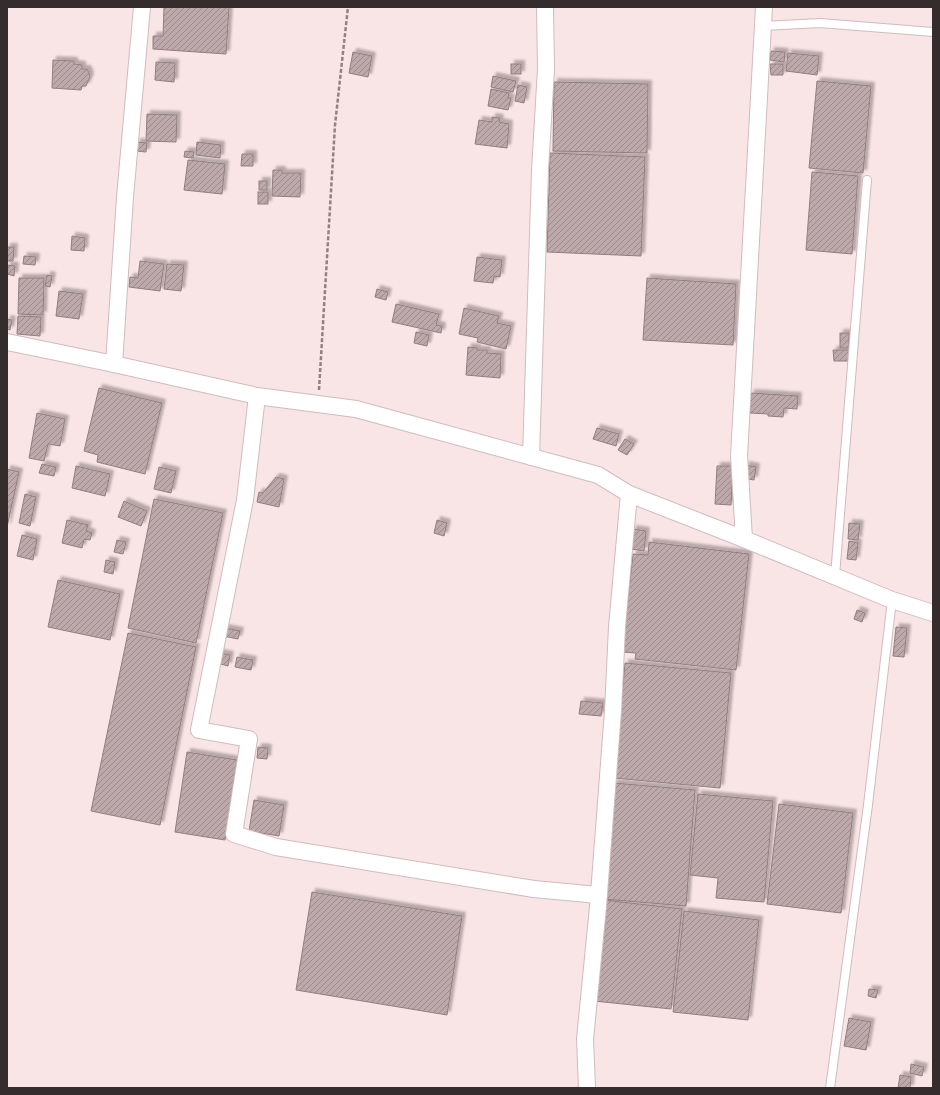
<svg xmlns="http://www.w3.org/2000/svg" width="940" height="1095" viewBox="0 0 940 1095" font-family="Figtree,sans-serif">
  <defs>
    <pattern id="building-hatch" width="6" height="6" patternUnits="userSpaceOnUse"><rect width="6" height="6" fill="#bda9ab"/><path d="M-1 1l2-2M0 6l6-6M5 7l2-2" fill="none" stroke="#9a8a8c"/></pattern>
    <filter id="shadow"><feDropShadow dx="3.5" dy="-3.5" stdDeviation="1" flood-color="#0004"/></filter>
  </defs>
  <rect width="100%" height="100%" fill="#f9e4e6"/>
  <g fill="url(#building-hatch)" stroke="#917e80" filter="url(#shadow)">
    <path d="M 164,7 L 229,7 L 226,54 L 153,49 L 153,36 L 163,36 Z"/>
    <path d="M 771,51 L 785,52 L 784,62 L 770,60 Z"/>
    <path d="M 353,52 L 372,56 L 368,77 L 349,73 Z"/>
    <path d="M 788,53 L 819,56 L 817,75 L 786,71 Z"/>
    <path d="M 53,60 L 74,61 L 74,64 L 82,65 L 82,69 L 87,69 L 89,73 L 90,77 L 86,86 L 82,86 L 81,90 L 52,88 Z"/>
    <path d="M 156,62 L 175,63 L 174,82 L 155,80 Z"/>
    <rect x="511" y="64" width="10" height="10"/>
    <path d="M 770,64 L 783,64 L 783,75 L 771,75 Z"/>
    <path d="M 493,76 L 516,81 L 513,92 L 491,87 Z"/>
    <path d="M 817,81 L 871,86 L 863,173 L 809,168 Z"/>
    <path d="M 554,82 L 648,84 L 647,153 L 553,151 Z"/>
    <path d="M 518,85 L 527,87 L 524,103 L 515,101 Z"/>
    <path d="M 491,89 L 509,93 L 508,98 L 511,98 L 508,110 L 488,106 Z"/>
    <path d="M 147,114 L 177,115 L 176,142 L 146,141 Z"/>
    <path d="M 492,117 L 500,118 L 499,122 L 509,124 L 507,148 L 475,144 L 479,120 L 492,122 Z"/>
    <path d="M 137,142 L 147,143 L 146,152 L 136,151 Z"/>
    <path d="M 197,142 L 221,145 L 220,158 L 196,155 Z"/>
    <path d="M 185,151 L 194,152 L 193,158 L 184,157 Z"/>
    <path d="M 550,153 L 645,157 L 641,256 L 547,252 Z"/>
    <path d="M 242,154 L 253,154 L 253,166 L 241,166 Z"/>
    <path d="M 188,160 L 225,164 L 222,194 L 184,190 Z"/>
    <path d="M 273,170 L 282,170 L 282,173 L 301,173 L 300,197 L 272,196 Z"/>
    <path d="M 812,172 L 858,176 L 852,254 L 806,250 Z"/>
    <rect x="259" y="181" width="8" height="9"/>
    <rect x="258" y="192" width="10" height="12"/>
    <path d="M 72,236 L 85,238 L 84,251 L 71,250 Z"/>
    <path d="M 7,247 L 14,247 L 13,261 L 7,261 Z"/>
    <path d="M 24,256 L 36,257 L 35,265 L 23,264 Z"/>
    <path d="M 477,257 L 502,260 L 500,277 L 494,276 L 493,283 L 474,281 Z"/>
    <path d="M 140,261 L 164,264 L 160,291 L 129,287 L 130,277 L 138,278 Z"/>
    <path d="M 167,264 L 184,265 L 181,291 L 164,289 Z"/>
    <path d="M 7,265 L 15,266 L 14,276 L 7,274 Z"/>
    <path d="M 47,275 L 52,276 L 50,287 L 45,286 Z"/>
    <path d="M 19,278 L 44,278 L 43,315 L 18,314 Z"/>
    <path d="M 647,278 L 736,284 L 733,345 L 643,340 Z"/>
    <path d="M 377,289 L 388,292 L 386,300 L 375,297 Z"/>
    <path d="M 59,291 L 83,294 L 79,319 L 56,316 Z"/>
    <path d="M 396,304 L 439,314 L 436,325 L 442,326 L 441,333 L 392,322 Z"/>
    <path d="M 464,308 L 499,316 L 497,323 L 511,326 L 506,349 L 477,342 L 478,338 L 459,334 Z"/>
    <path d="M 18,316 L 41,317 L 40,336 L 17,334 Z"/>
    <path d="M 7,319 L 12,320 L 10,330 L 7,329 Z"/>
    <path d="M 416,332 L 429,335 L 427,346 L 414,343 Z"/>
    <rect x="840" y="333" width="9" height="15"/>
    <path d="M 468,347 L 477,348 L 477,350 L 487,350 L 487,353 L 501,354 L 500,378 L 466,375 Z"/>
    <path d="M 833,350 L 849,350 L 850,361 L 834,361 Z"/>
    <path d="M 99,388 L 162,403 L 145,474 L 97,462 L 98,455 L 84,451 Z"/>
    <path d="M 751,393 L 798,396 L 797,409 L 784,408 L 783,417 L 768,416 L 768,414 L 750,413 Z"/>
    <path d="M 37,413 L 65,419 L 60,446 L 48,444 L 44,461 L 29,458 Z"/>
    <path d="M 597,428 L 619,434 L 616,446 L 593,439 Z"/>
    <path d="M 625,439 L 634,444 L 627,455 L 618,450 Z"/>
    <path d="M 42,464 L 56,467 L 54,476 L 39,473 Z"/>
    <path d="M 746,465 L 756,467 L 754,480 L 743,478 Z"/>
    <path d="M 76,466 L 110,474 L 105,496 L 72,488 Z"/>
    <path d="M 717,466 L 733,466 L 731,505 L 715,504 Z"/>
    <path d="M 159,467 L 176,471 L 171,493 L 154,489 Z"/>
    <path d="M 7,469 L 19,472 L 7,527 Z"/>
    <path d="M 276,477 L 284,479 L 279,507 L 257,502 L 259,492 L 263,493 Z"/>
    <path d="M 25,494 L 36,497 L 30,526 L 19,523 Z"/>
    <path d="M 154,499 L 223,513 L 196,643 L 128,628 Z"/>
    <path d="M 124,501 L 147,511 L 141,526 L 118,517 Z"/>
    <path d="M 67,520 L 88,525 L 86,531 L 92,533 L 90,540 L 84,539 L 82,548 L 62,543 Z"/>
    <path d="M 437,520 L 447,523 L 444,536 L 434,533 Z"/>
    <path d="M 849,523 L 860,524 L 858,540 L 848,539 Z"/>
    <path d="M 633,529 L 646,531 L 644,551 L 631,549 Z"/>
    <path d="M 22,535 L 37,539 L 33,560 L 17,556 Z"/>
    <path d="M 117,540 L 126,542 L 123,554 L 114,552 Z"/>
    <path d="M 849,541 L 858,543 L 856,560 L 847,559 Z"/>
    <path d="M 649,542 L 749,554 L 736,670 L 635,659 L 636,653 L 622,652 L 633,554 L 648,555 Z"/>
    <path d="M 106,560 L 115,562 L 113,574 L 104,572 Z"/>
    <path d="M 58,580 L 120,594 L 110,640 L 48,627 Z"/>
    <path d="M 857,610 L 865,613 L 862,622 L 854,619 Z"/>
    <path d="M 896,627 L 907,628 L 904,657 L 893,656 Z"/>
    <path d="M 225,628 L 240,631 L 238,639 L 223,636 Z"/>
    <path d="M 128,633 L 196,647 L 160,825 L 91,811 Z"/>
    <path d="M 219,653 L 230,655 L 228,666 L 217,663 Z"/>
    <path d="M 237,657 L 253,660 L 251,670 L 235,667 Z"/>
    <path d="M 625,663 L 731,673 L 720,788 L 614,778 Z"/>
    <path d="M 581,701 L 603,703 L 601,716 L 579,714 Z"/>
    <path d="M 258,747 L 268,748 L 267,759 L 257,758 Z"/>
    <path d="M 187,752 L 237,760 L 225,840 L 175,832 Z"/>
    <path d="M 614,783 L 695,790 L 686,906 L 604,899 Z"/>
    <path d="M 698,794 L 773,801 L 764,902 L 716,898 L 718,878 L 690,875 Z"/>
    <path d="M 254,800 L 284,805 L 279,836 L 249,831 Z"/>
    <path d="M 779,804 L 853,813 L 841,913 L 767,904 Z"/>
    <path d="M 312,892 L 462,916 L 447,1015 L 296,990 Z"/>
    <path d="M 604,900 L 682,909 L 671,1009 L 594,1001 Z"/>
    <path d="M 684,911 L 759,920 L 748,1020 L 673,1012 Z"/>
    <path d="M 869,989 L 878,990 L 876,998 L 868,996 Z"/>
    <path d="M 849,1018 L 871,1022 L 866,1050 L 844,1046 Z"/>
    <path d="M 911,1064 L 924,1067 L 922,1076 L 910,1073 Z"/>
    <path d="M 900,1075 L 911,1077 L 910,1088 L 898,1088 Z"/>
  </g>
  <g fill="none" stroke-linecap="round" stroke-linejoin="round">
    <g stroke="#d0bcbe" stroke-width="10">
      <g id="service">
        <path d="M 763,26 L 820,23 L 933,32"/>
        <path d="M 835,576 L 867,180"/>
        <path d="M 830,1088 L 868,805 L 892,600"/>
      </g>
    </g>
    <g stroke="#d0bcbe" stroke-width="18">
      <g id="minor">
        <path d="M 7,342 L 114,364 L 257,396 L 356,409 L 598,475 L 629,494 L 744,539 L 892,600 L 933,613"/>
        <path d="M 114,364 L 125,197 L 142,7"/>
        <path d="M 257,396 L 245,500 L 199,730 L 249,739 L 234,834 L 276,847 L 534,889 L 598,895"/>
        <path d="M 531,457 L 540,170 L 546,69 L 545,7"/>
        <path d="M 744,539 L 739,456 L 764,7"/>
        <path d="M 587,1088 L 585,1039 L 598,907 L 613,711 L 617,627 L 629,494"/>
      </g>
    </g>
    <path stroke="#908283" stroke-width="2.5" stroke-dasharray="4 2" stroke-linecap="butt" d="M 319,390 L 335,125 L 348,7"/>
    <use href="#service" stroke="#fff" stroke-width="8"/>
    <use href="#minor" stroke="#fff" stroke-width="16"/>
  </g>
  <rect width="940" height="1095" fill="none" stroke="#342c2d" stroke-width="16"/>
</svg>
